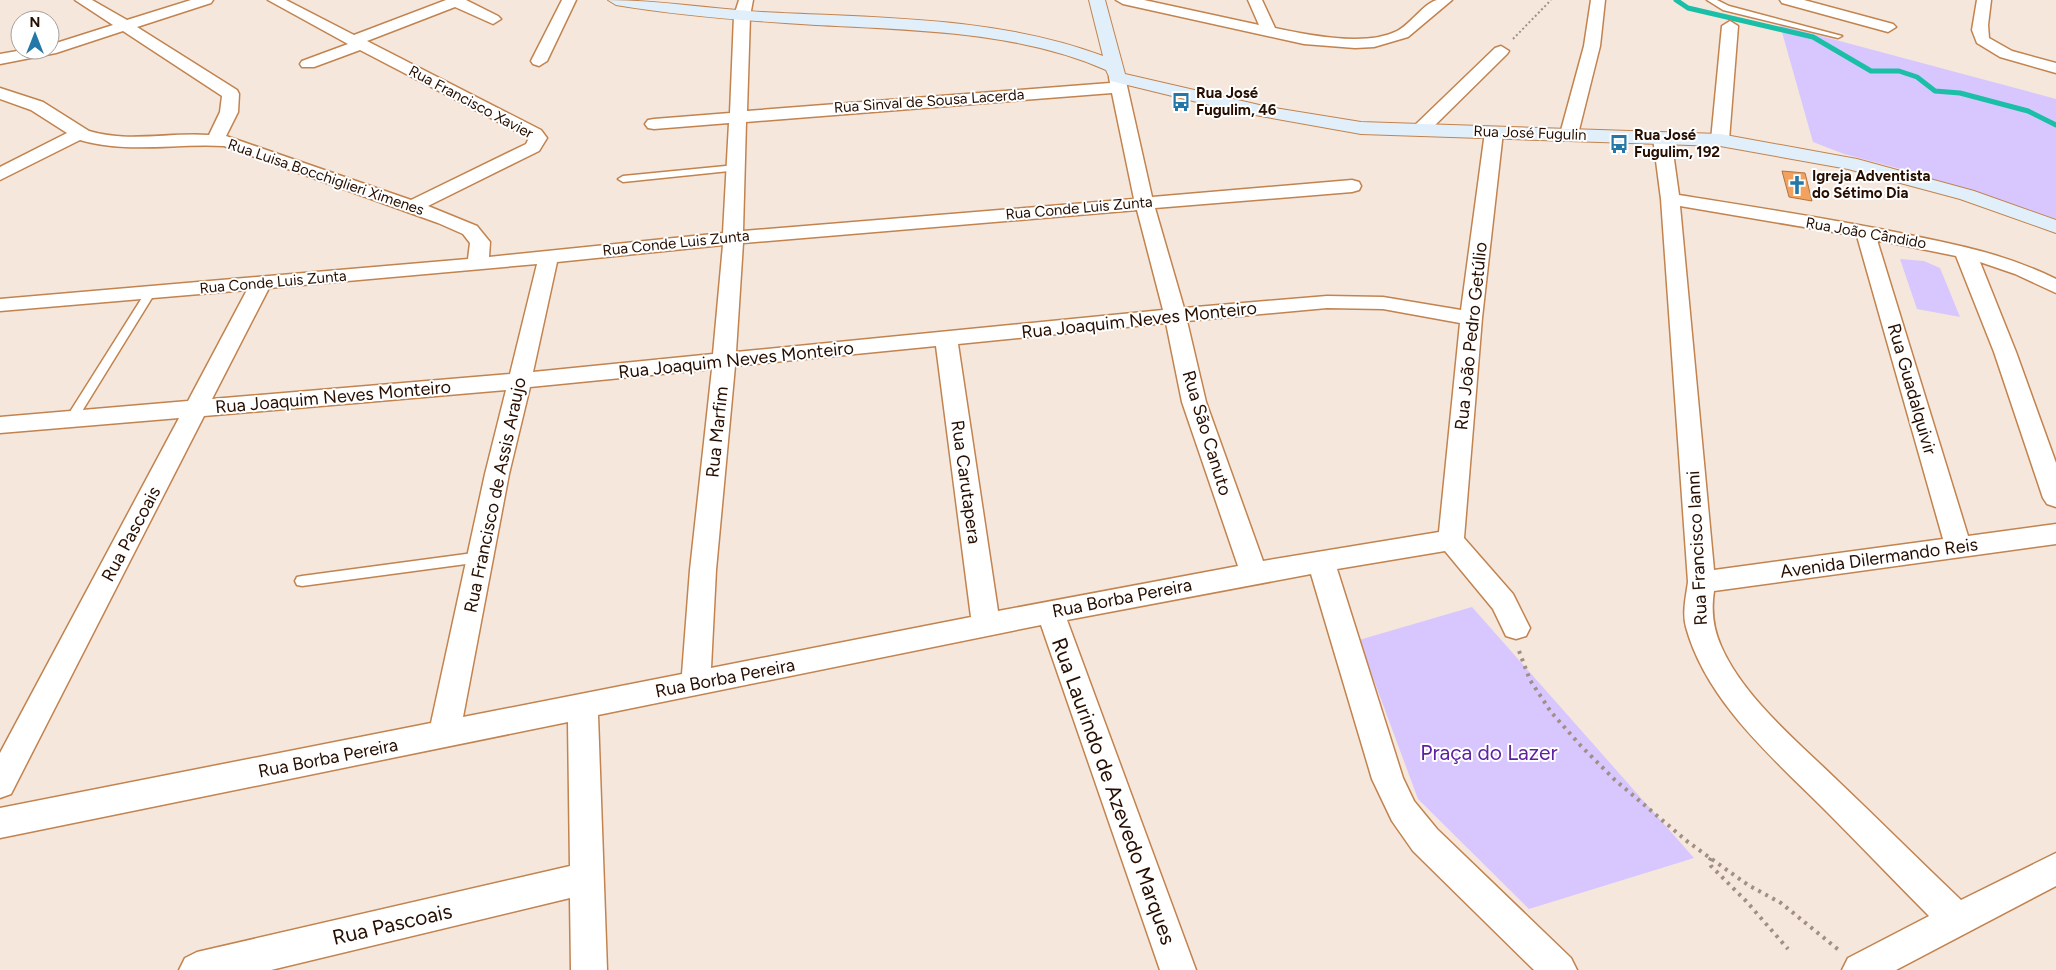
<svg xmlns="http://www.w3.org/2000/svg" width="2056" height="970" viewBox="0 0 2056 970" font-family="Figtree,sans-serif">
  <rect width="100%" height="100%" fill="#f5e7dc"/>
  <g fill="#d8c6fe">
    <path d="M 1780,25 L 2056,99 L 2056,219 L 1908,171 L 1844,154 L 1813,142 Z"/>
    <path d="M 1900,259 L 1924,261 L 1940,268 L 1960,317 L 1917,309 Z"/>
    <path d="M 1472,607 L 1694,858 L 1529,909 L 1418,799 L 1359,640 Z"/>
  </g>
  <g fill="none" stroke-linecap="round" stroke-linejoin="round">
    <path stroke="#1bbea6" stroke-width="5" d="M 1676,0 L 1688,8 L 1813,37 L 1871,71 L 1899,71 L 1917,77 L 1935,91 L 1960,93 L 2028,111 L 2056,125"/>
  </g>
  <path fill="#f2a15e" stroke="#b37440" d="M 1782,171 L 1805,173 L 1812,201 L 1789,197 Z"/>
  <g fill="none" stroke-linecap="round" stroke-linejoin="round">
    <g stroke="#c2834e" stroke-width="3">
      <g id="lane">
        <path d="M 1707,0 L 1717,0 L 1729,6 L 1842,36 L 1838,38 L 1723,10 Z"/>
        <path d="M 736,165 L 739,166 L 739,170 L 623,182 L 618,179 L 623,176 Z"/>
        <path d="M 150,290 L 155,293 L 76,421 L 68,421 L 66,418 L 68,415 L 145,293 Z"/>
        <path d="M 481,552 L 486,553 L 488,557 L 486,561 L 481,562 L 302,586 L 297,585 L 295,581 L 297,577 L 302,576 Z"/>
      </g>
    </g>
    <g stroke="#c2834e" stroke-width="3">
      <g id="street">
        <path d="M 75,0 L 92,0 L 127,20 L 191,0 L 213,0 L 211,3 L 137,27 L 237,90 L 239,94 L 238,112 L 226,136 L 411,200 L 526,144 L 529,138 L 360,50 L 314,67 L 302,67 L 300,64 L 302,61 L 348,44 L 268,0 L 286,0 L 354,35 L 446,0 L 466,0 L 498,16 L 501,19 L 493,24 L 455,7 L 367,41 L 541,130 L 547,138 L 539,151 L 428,206 L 477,226 L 490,242 L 489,257 L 723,233 L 729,123 L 654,129 L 648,128 L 645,124 L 648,120 L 654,119 L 730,113 L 734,16 L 739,0 L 753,0 L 750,16 L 747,111 L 1110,83 L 1109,77 L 1117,72 L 1125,77 L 1152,197 L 1352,180 L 1359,182 L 1361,186 L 1359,190 L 1352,192 L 1155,208 L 1184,308 L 1327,296 L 1383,297 L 1461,310 L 1485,132 L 1488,128 L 1500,128 L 1503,132 L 1482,318 L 1464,538 L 1513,594 L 1530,628 L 1526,636 L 1516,639 L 1506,636 L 1493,609 L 1445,551 L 1337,569 L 1403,778 L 1414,801 L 1437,829 L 1571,958 L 1577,970 L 1534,970 L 1413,851 L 1392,821 L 1372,779 L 1311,574 L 1067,620 L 1196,970 L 1160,970 L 1041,625 L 598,715 L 607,970 L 571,970 L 570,898 L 271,970 L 179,970 L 185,958 L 197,952 L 570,866 L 568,722 L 0,838 L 0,808 L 431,723 L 485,474 L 506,390 L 204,416 L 11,794 L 0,798 L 0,753 L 179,418 L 0,433 L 0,417 L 188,401 L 247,290 L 0,311 L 0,299 L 468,259 L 470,243 L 463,234 L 438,223 L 224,146 C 176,143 127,154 80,140 L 0,180 L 0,167 L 67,133 L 31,110 L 0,99 L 0,88 L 43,102 L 89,131 C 129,143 169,132 209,135 L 220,112 L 222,96 L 123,31 L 56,53 L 0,64 L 0,54 L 23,50 L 50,50 L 50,45 L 113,25 ZM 1112,93 L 1134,199 L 743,231 L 746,122 ZM 1137,210 L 1163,310 L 736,352 L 743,243 ZM 723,245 L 713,354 L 533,372 L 557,262 ZM 537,264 L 510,374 L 212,399 L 269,288 ZM 1327,308 L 1383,309 L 1460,323 L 1439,532 L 1263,561 L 1206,402 L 1187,321 ZM 1166,323 L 1182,402 L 1238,566 L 998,611 L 958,344 ZM 936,346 L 971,617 L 711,668 L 716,570 L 735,366 ZM 712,369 L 690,570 L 682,674 L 463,717 L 509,474 L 530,387 Z"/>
        <path d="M 562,0 L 576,0 L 547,61 L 539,66 L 533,64 L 531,61 Z"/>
        <path d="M 1116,0 L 1144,0 L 1259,25 L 1248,0 L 1262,0 L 1275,28 C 1309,35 1365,47 1397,31 C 1410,25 1424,3 1437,0 C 1441,0 1448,0 1452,0 L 1408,37 L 1374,47 L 1355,48 L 1304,44 L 1123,4 Z"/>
        <path d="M 1591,0 L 1605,0 L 1600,46 L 1578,134 L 1575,138 L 1563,138 L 1560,134 L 1584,46 Z"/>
        <path d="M 1780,0 L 1804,0 L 1893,24 L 1896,27 L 1888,32 L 1782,3 Z"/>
        <path d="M 1977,0 L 1991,0 L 1988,25 L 1989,38 L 2012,51 L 2056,63 L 2056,73 L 2000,57 L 1977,43 L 1972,30 Z"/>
        <path d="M 1730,21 L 1738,26 L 1729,140 L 1726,144 L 1714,144 L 1711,140 L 1722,26 Z"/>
        <path d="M 1501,46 L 1509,51 L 1507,54 L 1426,134 L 1414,134 L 1411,130 L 1414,126 L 1495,48 Z"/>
        <path d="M 1662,133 L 1668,134 L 1671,138 L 1679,195 C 1753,207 1827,218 1900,233 C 1957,245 2003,253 2056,279 L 2056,293 L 2015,274 L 1980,262 L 2016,352 L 2056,463 L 2056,507 L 2047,504 L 2043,498 L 1994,352 L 1956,256 L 1877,240 L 1968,536 L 2056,524 L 2056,544 L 1714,591 C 1711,611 1713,628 1721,646 C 1743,697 1799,743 1838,781 C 1879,820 1920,861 1961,900 L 2056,853 L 2056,886 L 1896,970 L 1842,970 L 1848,958 L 1929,916 C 1894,881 1860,845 1825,810 C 1773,758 1706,701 1686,627 C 1682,612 1686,597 1688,582 L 1661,199 L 1653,138 L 1656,134 ZM 1680,206 L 1857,236 L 1943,539 L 1714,570 Z"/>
      </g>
    </g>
    <g stroke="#c2834e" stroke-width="2">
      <path id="secondary" d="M 608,0 C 660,0 711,9 762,12 C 874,18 997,16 1103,56 L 1089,0 L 1105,0 L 1125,74 L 1268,107 L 1361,122 L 1720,134 L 1857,159 L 1974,191 L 2056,220 L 2056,233 L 1960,199 L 1848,169 L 1720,146 L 1361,134 L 1238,112 L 1111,81 L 1106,70 C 1018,31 911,30 816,25 C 749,21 682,16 616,5 Z"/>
    </g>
    <path stroke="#a18f83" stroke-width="2" stroke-dasharray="2 2.5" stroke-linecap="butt" d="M 1513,39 L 1551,0"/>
    <g stroke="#a18f83" stroke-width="4" stroke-dasharray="3 5" stroke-linecap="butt">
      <path d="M 1519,651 L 1530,680 L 1551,712 L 1581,746 L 1615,780 L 1688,842 L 1748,885 L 1781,903 L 1840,951"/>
      <path d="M 1711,858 L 1709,862 L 1711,866 L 1746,901 L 1788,949"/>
    </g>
    <use href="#lane" fill="#fff" fill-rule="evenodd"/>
    <use href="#street" fill="#fff" fill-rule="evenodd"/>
    <use href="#secondary" fill="#e1effa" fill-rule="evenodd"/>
  </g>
  <defs>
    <g id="bus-bare" transform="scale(1.5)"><path d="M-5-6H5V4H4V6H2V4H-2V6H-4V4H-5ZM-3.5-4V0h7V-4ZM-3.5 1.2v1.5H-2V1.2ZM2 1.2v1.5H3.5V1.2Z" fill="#2478a8" stroke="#fff" stroke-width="2.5" paint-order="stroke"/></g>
    <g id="church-bare" transform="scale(1.5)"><path d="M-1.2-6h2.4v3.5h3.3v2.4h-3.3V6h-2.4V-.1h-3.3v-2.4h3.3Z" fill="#2478a8" stroke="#fff" stroke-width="2.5" paint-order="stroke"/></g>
  </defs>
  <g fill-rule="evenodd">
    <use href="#bus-bare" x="1181" y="102"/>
    <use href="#bus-bare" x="1619" y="144"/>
    <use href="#church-bare" x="1797" y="185"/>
  </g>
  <g text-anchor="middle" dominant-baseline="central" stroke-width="4" stroke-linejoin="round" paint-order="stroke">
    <g font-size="15" font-weight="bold" fill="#260e00" stroke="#fff" text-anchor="start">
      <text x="1196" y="93">Rua José<tspan x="1196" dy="17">Fugulim, 46</tspan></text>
      <text x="1634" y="135">Rua José<tspan x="1634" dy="17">Fugulim, 192</tspan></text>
      <text x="1812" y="176">Igreja Adventista<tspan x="1812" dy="17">do Sétimo Dia</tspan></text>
    </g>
    <g font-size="15" fill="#260e00" stroke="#fff">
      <text transform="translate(929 101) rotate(-4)">Rua Sinval de Sousa Lacerda</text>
      <text transform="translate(471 102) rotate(28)">Rua Francisco Xavier</text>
      <text transform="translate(1530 133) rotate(2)">Rua José Fugulin</text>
      <text transform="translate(326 177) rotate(19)">Rua Luisa Bocchiglieri Ximenes</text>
      <text transform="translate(1079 208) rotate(-5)">Rua Conde Luis Zunta</text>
      <text transform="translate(1866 233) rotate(10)">Rua João Cândido</text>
      <text transform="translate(676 243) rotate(-6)">Rua Conde Luis Zunta</text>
      <text transform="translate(273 282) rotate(-5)">Rua Conde Luis Zunta</text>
    </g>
    <g font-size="18" fill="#260e00" stroke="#fff">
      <text transform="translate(1139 320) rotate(-6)">Rua Joaquim Neves Monteiro</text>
      <text transform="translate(1471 336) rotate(-84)">Rua João Pedro Getúlio</text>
      <text transform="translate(736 360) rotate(-6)">Rua Joaquim Neves Monteiro</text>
      <text transform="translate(1912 389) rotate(74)">Rua Guadalquivir</text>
      <text transform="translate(333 397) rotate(-5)">Rua Joaquim Neves Monteiro</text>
      <text transform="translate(717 432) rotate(-84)">Rua Marfim</text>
      <text transform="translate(1207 433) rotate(73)">Rua São Canuto</text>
      <text transform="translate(966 482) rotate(82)">Rua Carutapera</text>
      <text transform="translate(495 495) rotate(-78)">Rua Francisco de Assis Araujo</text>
      <text transform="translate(131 534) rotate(-62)">Rua Pascoais</text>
      <text transform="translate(1697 548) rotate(-93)">Rua Francisco Ianni</text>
      <text transform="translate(1879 558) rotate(-8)">Avenida Dilermando Reis</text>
      <text transform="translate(1122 598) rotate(-11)">Rua Borba Pereira</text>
      <text transform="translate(725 678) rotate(-11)">Rua Borba Pereira</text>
      <text transform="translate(328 758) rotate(-11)">Rua Borba Pereira</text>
    </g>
    <g font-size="21" fill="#5e21a1" stroke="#fff">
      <text x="1489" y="752">Praça do Lazer</text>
    </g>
    <g font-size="21" fill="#260e00" stroke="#fff">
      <text transform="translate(1114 791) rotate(70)">Rua Laurindo de Azevedo Marques</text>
      <text transform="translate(392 924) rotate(-13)">Rua Pascoais</text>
    </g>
  </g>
  <g transform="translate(35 35)"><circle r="24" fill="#ffffff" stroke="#a89f99"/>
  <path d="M0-4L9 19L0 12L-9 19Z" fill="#2478a8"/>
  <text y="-8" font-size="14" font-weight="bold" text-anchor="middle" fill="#260e00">N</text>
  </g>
</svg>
